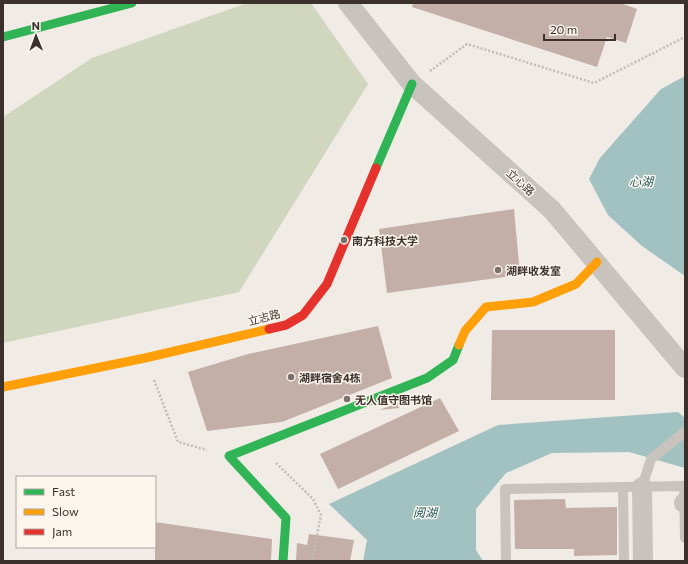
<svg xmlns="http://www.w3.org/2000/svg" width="688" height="564" viewBox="0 0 688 564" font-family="Commissioner,'Noto Sans SC',sans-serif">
  <rect width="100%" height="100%" fill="#f0ebe5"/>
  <path fill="#d1d6bf" d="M 247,3 L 311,3 L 368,84 L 239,292 L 3,343 L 3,117 L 92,58 Z"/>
  <g fill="#a1c2c1">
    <path d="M 685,76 L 685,276 L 642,246 L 608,215 L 589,179 L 600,158 L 661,89 Z"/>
    <path d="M 678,412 L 685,418 L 685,468 L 629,452 L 552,453 L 506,473 L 476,509 L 476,550 L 483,561 L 363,561 L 367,540 L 329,504 L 498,425 Z"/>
  </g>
  <g fill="#c3afa7">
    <path d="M 413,3 L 620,3 L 637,9 L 626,43 L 607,37 L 597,67 L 412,7 Z"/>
    <path d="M 514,209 L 520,275 L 387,293 L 379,229 Z"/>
    <path d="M 378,326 L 392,378 L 282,422 L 207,431 L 188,372 L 248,354 Z"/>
    <path d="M 492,330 L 615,330 L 615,400 L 491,400 Z"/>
    <path d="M 440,398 L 459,431 L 338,489 L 320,454 Z"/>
    <path d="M 398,403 L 399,408 L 379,410 Z"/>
    <path d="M 565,499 L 566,508 L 617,507 L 617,555 L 574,556 L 574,549 L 515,549 L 514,500 Z"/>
    <path d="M 155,522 L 272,539 L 271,561 L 155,561 Z"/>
    <path d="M 309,534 L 354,540 L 350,561 L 296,561 L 297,543 L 307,545 Z"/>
  </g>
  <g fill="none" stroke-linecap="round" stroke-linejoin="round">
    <g stroke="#c2bbb6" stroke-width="2.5" stroke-dasharray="2 2" stroke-linecap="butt">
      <path d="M 430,71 L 467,44 L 594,83 L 685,37"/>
      <path d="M 154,380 L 178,442 L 207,450"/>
      <path d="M 276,463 L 313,499 L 321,515 L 312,561"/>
    </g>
    <g stroke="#c9c3be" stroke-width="10">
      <path d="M 623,487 L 624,561"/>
      <path d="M 642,487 L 651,459 L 685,432"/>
      <path d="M 506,561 L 505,489 L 684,486 L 685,538"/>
    </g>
    <g stroke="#c9c3be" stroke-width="20">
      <path d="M 348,3 L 412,84 L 552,210 L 685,368"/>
      <path d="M 642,487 L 643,561"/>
      <path d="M 684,503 L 685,502"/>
    </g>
    <g stroke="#30b455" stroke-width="9">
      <path d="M 3,37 L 132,3"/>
      <path d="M 376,168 L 412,84"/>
      <path d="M 283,561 L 286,518 L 229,456 L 427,378 L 453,360 L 459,345"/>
    </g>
    <g stroke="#ff9f0a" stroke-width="9">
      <path d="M 459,345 L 465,331 L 486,307 L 533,302 L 576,284 L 597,262"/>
      <path d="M 3,387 L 145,358 L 269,329"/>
    </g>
    <path stroke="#e5322d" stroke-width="9" d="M 269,329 L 286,325 L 303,315 L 327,284 L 376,168"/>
  </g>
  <g fill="#7a716c" stroke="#fbf5ee" stroke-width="1.5">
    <circle cx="344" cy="240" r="4"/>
    <circle cx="498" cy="270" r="4"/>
    <circle cx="291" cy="377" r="4"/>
    <circle cx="347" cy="399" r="4"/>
  </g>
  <g text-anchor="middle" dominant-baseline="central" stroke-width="3" stroke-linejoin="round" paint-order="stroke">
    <g font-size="11" fill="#3b302b" stroke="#fbf5ee">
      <text transform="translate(521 182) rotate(42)">立心路</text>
      <text transform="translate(264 317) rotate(-15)">立志路</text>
    </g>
    <g font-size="11" font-weight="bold" fill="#3b302b" stroke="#fbf5ee" text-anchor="start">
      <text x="352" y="240">南方科技大学</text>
      <text x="506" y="270">湖畔收发室</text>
      <text x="299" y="377">湖畔宿舍4栋</text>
      <text x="355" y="399">无人值守图书馆</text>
    </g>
    <g font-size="12" font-style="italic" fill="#1f5a5e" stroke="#fbf5ee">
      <text x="641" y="181">心湖</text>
      <text x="425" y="512">阅湖</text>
    </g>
  </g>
  <rect width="688" height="564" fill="none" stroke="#3b302b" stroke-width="8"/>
  <rect x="16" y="476" width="140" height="72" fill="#fbf5ee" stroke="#aea6a0"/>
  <rect x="24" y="489" width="20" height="6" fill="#30b455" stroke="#aea6a0"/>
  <text x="52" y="496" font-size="12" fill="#3b302b">Fast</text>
  <rect x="24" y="509" width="20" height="6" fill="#ff9f0a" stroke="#aea6a0"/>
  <text x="52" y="516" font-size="12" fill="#3b302b">Slow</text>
  <rect x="24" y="529" width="20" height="6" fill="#e5322d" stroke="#aea6a0"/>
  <text x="52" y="536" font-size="12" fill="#3b302b">Jam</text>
  <g transform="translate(36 36) rotate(359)" stroke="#fbf5ee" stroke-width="3" paint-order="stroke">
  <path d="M0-3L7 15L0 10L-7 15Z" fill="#3b302b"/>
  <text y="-6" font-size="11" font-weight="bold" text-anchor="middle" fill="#3b302b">N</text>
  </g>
  <path d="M544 34v6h71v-6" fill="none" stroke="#3b302b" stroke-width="2"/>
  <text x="550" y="34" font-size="12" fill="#3b302b" stroke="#fbf5ee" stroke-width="3" paint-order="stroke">20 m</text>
</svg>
